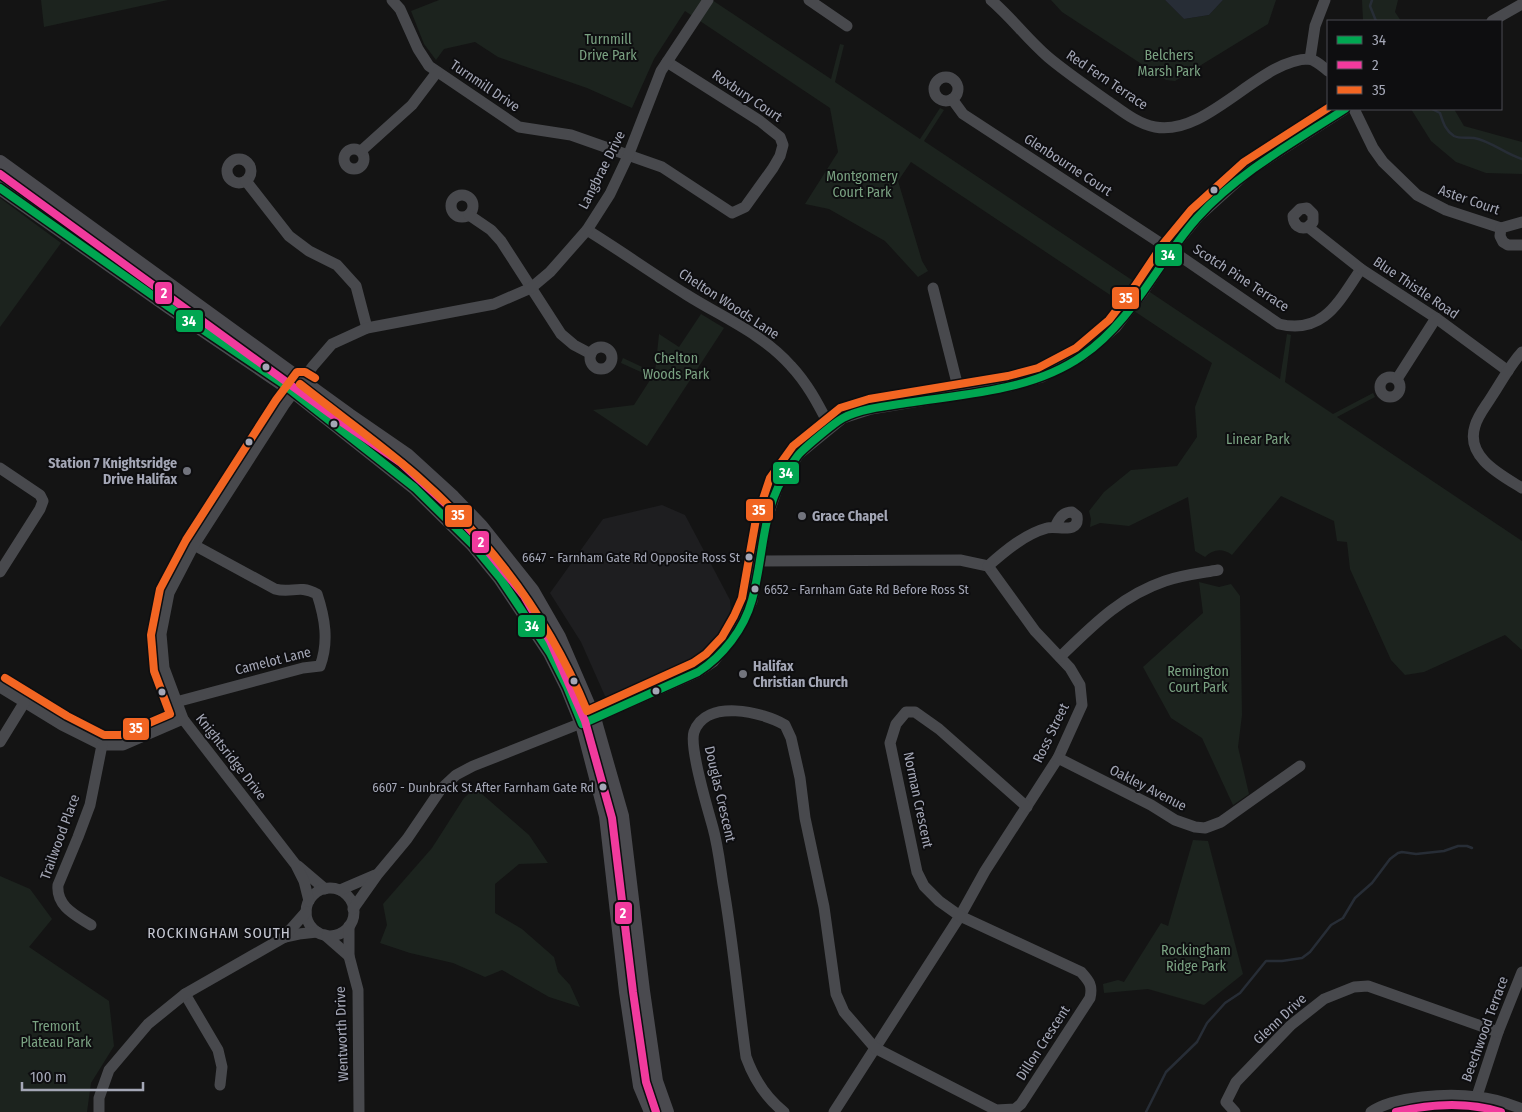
<svg xmlns="http://www.w3.org/2000/svg" width="1522" height="1112" viewBox="0 0 1522 1112" font-family="'Fira Sans Condensed',sans-serif">
  <rect width="100%" height="100%" fill="#141414"/>
  <path fill="#1e1e20" d="M 662,505 L 685,515 L 730,600 L 731,612 L 719,637 L 698,658 L 661,678 L 609,698 L 605,696 L 581,642 L 550,593 L 603,519 Z"/>
  <g fill="#1c231e">
    <path d="M 41,0 L 168,0 L 44,27 Z"/>
    <path d="M 439,0 L 712,0 L 831,79 L 840,44 L 844,45 L 835,82 L 920,139 L 940,108 L 944,110 L 924,141 L 1280,379 L 1287,334 L 1291,335 L 1285,382 L 1333,414 L 1373,393 L 1375,397 L 1337,417 L 1522,541 L 1522,650 L 1505,635 L 1424,672 L 1405,675 L 1391,660 L 1350,569 L 1347,542 L 1337,541 L 1334,521 L 1281,496 L 1232,555 C 1223,548 1213,549 1205,557 L 1195,551 L 1188,497 L 1129,526 L 1100,523 L 1090,527 L 1091,519 L 1089,511 L 1104,492 L 1131,470 L 1177,466 L 1197,437 L 1195,407 L 1212,363 L 911,162 L 898,181 L 922,261 L 928,271 L 918,277 L 885,241 L 829,209 L 805,204 L 838,152 L 830,108 L 685,11 L 654,59 L 632,108 L 587,88 L 498,57 L 475,42 L 444,49 L 436,60 L 424,44 L 411,11 Z"/>
    <path d="M 1051,0 L 1165,0 L 1184,19 L 1209,15 L 1223,0 L 1276,0 L 1268,24 L 1175,81 L 1166,80 L 1062,12 Z"/>
    <path d="M 1362,0 L 1398,0 L 1395,12 L 1401,21 L 1363,21 Z"/>
    <path d="M 1411,109 L 1454,109 L 1464,126 L 1522,142 L 1522,174 L 1486,173 L 1456,162 L 1431,141 Z"/>
    <path d="M 0,198 L 61,243 L 0,327 Z"/>
    <path d="M 701,314 L 724,328 L 647,446 L 593,410 L 634,405 L 652,377 L 621,363 L 623,358 L 655,373 L 659,334 L 679,347 Z"/>
    <path d="M 1199,582 L 1219,587 L 1231,584 L 1240,596 L 1242,715 L 1238,747 L 1249,794 L 1233,805 L 1202,738 L 1171,718 L 1143,667 L 1203,613 Z"/>
    <path d="M 475,788 L 529,835 L 548,863 L 519,864 L 495,884 L 495,913 L 522,929 L 554,957 L 558,972 L 570,985 L 580,1007 L 549,997 L 502,970 L 485,977 L 453,963 L 410,953 L 380,943 L 387,925 L 383,904 L 432,848 L 464,798 Z"/>
    <path d="M 1193,840 L 1208,841 L 1243,974 L 1204,1005 L 1148,989 L 1104,993 L 1103,984 L 1118,980 L 1124,982 L 1161,923 L 1168,926 Z"/>
    <path d="M 0,876 L 30,889 L 52,919 L 29,947 L 109,1001 L 114,1046 L 91,1083 L 87,1112 L 0,1112 Z"/>
  </g>
  <path fill="#272d36" d="M 1165,0 L 1223,0 L 1209,15 L 1184,19 Z"/>
  <g fill="none" stroke-linecap="round" stroke-linejoin="round">
    <g stroke="#272d36" stroke-width="2.5">
      <path d="M 1372,0 L 1370,6 L 1376,21"/>
      <path d="M 1432,109 L 1440,113 C 1443,122 1445,130 1454,136 C 1460,139 1468,137 1474,138 C 1491,141 1505,154 1522,159"/>
      <path d="M 1146,1112 L 1166,1072 L 1197,1042 L 1207,1023 L 1225,1003 L 1240,993 L 1266,961 L 1282,961 L 1302,958 L 1310,952 L 1331,925 L 1343,918 L 1355,898 L 1372,883 L 1390,859 L 1398,853 L 1402,852 L 1416,854 L 1444,851 L 1458,846 L 1467,846 L 1472,848"/>
    </g>
    <g stroke="#48494d" stroke-width="11">
      <path d="M 392,0 L 400,9 L 418,49 L 429,66 L 519,127 L 571,135 L 662,167 L 732,213 L 745,207 L 773,168 L 780,156 L 783,145 L 780,137 L 760,121 L 667,62"/>
      <path d="M 809,0 L 847,26"/>
      <path d="M 991,0 C 1012,18 1027,39 1048,57 C 1067,73 1088,87 1109,102 C 1123,112 1138,124 1155,127 C 1207,137 1260,59 1309,59 C 1316,60 1323,67 1328,71"/>
      <path d="M 1492,21 L 1522,4"/>
      <path d="M 1310,59 L 1315,26 L 1325,0"/>
      <circle cx="946" cy="89" r="12"/>
      <path d="M 952,99 L 963,114 L 1171,250 L 1279,324 C 1324,335 1339,301 1361,269"/>
      <path d="M 1354,109 L 1373,148 L 1383,162 L 1417,195 L 1446,210 L 1501,228"/>
      <circle cx="354" cy="159" r="10"/>
      <path d="M 361,151 L 412,105 L 437,72"/>
      <circle cx="239" cy="171" r="12"/>
      <path d="M 246,181 L 289,236 L 309,251 L 337,265 L 356,286 L 367,328"/>
      <circle cx="462" cy="206" r="11"/>
      <path d="M 469,215 L 491,230 L 501,241 L 561,334 L 574,345 L 591,354"/>
      <path d="M 1522,222 L 1501,228 L 1500,236 L 1503,242 L 1508,245 L 1522,245"/>
      <path d="M 1308,227 L 1313,222 L 1313,214 L 1307,208 L 1300,209 L 1293,216 C 1293,225 1300,230 1308,227 L 1361,269 L 1436,318 L 1508,371"/>
      <path d="M 587,230 C 621,251 653,274 687,295 C 722,317 763,334 791,366 C 808,384 819,406 830,427"/>
      <path d="M 933,288 L 960,395"/>
      <circle cx="601" cy="358" r="11"/>
      <path d="M 1522,352 C 1510,365 1502,381 1492,396 C 1486,406 1478,415 1475,426 C 1465,457 1501,475 1522,488"/>
      <circle cx="1390" cy="387" r="10"/>
      <path d="M 1397,379 L 1436,318"/>
      <path d="M 0,468 L 40,495 L 43,501 L 40,509 L 0,572"/>
      <path d="M 760,561 L 960,560 L 988,566 L 1035,631 L 1070,668 L 1080,685 L 1082,705 L 1058,758 L 985,871 L 960,916 L 834,1112"/>
      <path d="M 988,566 C 1005,551 1025,534 1047,528 C 1057,525 1080,535 1077,516 L 1072,512 C 1062,512 1059,519 1055,527"/>
      <path d="M 1060,657 C 1093,625 1121,596 1165,581 C 1182,575 1201,573 1218,570"/>
      <path d="M 0,687 L 62,725 L 102,745 L 123,745 L 183,719"/>
      <path d="M 176,702 L 303,668 L 320,666 C 329,642 325,618 317,594 C 298,584 292,594 275,589 L 194,545"/>
      <path d="M 0,742 L 24,703"/>
      <path d="M 1058,758 L 1151,805 L 1175,820 L 1195,827 L 1205,828 L 1221,822 L 1300,766"/>
      <path d="M 298,866 L 325,889"/>
      <circle cx="330" cy="912" r="24"/>
      <path d="M 340,890 L 375,875"/>
      <path d="M 309,901 L 304,881 L 296,865 L 183,719 L 164,668 L 161,634 L 169,593 L 194,545 L 284,405 L 313,366 L 332,344 L 367,328 L 494,304 L 531,288 L 550,272 L 587,230 L 610,194 L 628,156 L 661,71 L 708,0"/>
      <path d="M 353,909 L 377,875 L 407,839 L 441,789 L 456,775 L 473,766 L 594,718 L 698,672 L 713,662 L 737,632 L 752,601 L 766,521 L 779,483 L 799,454 L 843,418 L 871,409 L 1010,386 L 1042,377 L 1082,356 L 1116,327 L 1143,292 L 1171,250 L 1198,217 L 1250,170 L 1345,109"/>
      <path d="M 91,925 C 75,915 56,906 58,885 L 78,837 L 90,805 L 102,745"/>
      <path d="M 349,926 L 349,956 L 358,990 L 359,1112"/>
      <path d="M 325,935 L 349,956"/>
      <path d="M 285,937 L 299,934 L 317,932"/>
      <path d="M 185,994 L 218,1050 L 222,1067 L 220,1085"/>
      <path d="M 1477,1096 L 1498,1032 L 1522,972"/>
      <path d="M 99,1112 L 99,1098 L 109,1070 L 148,1024 L 185,994 L 283,938 L 306,912"/>
      <path d="M 784,1112 C 766,1098 754,1079 746,1057 C 738,999 733,941 723,884 C 720,865 718,846 713,828 C 708,810 689,747 694,732 C 706,698 763,712 785,725 L 791,738 L 800,778 L 805,818 L 824,907 L 836,994 L 844,1012 L 875,1048 L 996,1110 L 1015,1109 L 1021,1104 L 1090,998 C 1093,985 1089,981 1081,972 L 960,916 L 939,901 L 924,886 L 917,872 L 890,743 L 896,724 L 906,712 L 915,712 L 939,729 L 1027,807"/>
      <path d="M 1235,1112 L 1226,1102 L 1236,1082 L 1291,1025 L 1324,999 L 1354,987 L 1368,986 L 1498,1032"/>
      <path d="M 1371,1112 C 1394,1096 1449,1093 1477,1097 C 1493,1098 1507,1103 1522,1109"/>
    </g>
    <g stroke="#4a4a4f" stroke-width="14">
      <path d="M 0,162 L 349,415 L 407,455 L 453,497 L 481,526 L 532,590 L 559,637 L 594,718 L 622,816 L 643,991 L 656,1081 L 667,1112"/>
      <path d="M 0,188 L 169,307 L 294,392 L 415,488 L 473,545 L 500,578 L 550,653 L 567,687 L 582,724 L 606,816 L 626,992 L 640,1086 L 651,1112"/>
    </g>
    <g stroke="#0e0e10" stroke-width="11">
      <path id="bus-1" d="M 0,188 L 169,307 L 283,384 L 415,488 L 473,545 L 500,578 L 550,653 L 567,687 L 582,724 L 698,672 C 723,656 744,629 752,600 C 765,553 760,510 789,468 C 793,463 796,457 800,453 C 808,445 834,423 843,418 C 860,409 886,406 906,403 C 965,394 1032,391 1082,356 C 1133,321 1157,263 1197,218 C 1238,173 1294,142 1345,109"/>
    </g>
    <g stroke="#0e0e10" stroke-width="11">
      <g id="bus-2">
        <path d="M 0,174 L 343,423 L 401,463 L 446,504 L 473,533 L 524,596 L 550,641 L 585,721 L 612,818 L 633,992 L 646,1082 L 656,1112"/>
        <path d="M 1396,1112 C 1430,1104 1468,1102 1501,1112"/>
      </g>
    </g>
    <g stroke="#0e0e10" stroke-width="11">
      <g id="bus-3">
        <path d="M 300,384 C 339,415 380,444 417,476 C 491,541 550,620 587,711 L 693,663 L 706,654 L 722,637 L 734,616 L 742,598 L 756,519 L 763,499 L 770,478 L 793,446 L 840,408 L 869,399 L 1008,376 L 1038,368 L 1076,348 L 1109,320 L 1135,286 L 1163,244 L 1191,210 L 1244,162 L 1328,108"/>
        <path d="M 5,678 L 67,716 L 104,735 L 121,735 L 170,714 L 154,671 L 151,635 L 160,589 L 186,540 L 276,400 L 297,372 L 305,372 L 315,378"/>
      </g>
    </g>
    <use href="#bus-1" stroke="#00a651" stroke-width="8"/>
    <use href="#bus-2" stroke="#f13a9d" stroke-width="8"/>
    <use href="#bus-3" stroke="#f26522" stroke-width="8"/>
  </g>
  <g fill="#a4a7b6" stroke="#0e0e10" stroke-width="2">
    <circle cx="1214" cy="190" r="4.5"/>
    <circle cx="266" cy="367" r="4.5"/>
    <circle cx="334" cy="424" r="4.5"/>
    <circle cx="249" cy="442" r="4.5"/>
    <circle cx="749" cy="557" r="4.5"/>
    <circle cx="755" cy="589" r="4.5"/>
    <circle cx="574" cy="681" r="4.5"/>
    <circle cx="656" cy="691" r="4.5"/>
    <circle cx="162" cy="692" r="4.5"/>
    <circle cx="603" cy="787" r="4.5"/>
  </g>
  <g fill="#72747d" stroke="#0e0e10" stroke-width="2">
    <circle cx="187" cy="471" r="5"/>
    <circle cx="802" cy="516" r="5"/>
    <circle cx="743" cy="674" r="5"/>
  </g>
  <g text-anchor="middle" dominant-baseline="central" stroke-width="4" stroke-linejoin="round" paint-order="stroke">
    <g font-size="13" fill="#a4a7b6" stroke="#0e0e10" text-anchor="end">
      <text x="740" y="557">6647 - Farnham Gate Rd Opposite Ross St</text>
      <text x="764" y="589" text-anchor="start">6652 - Farnham Gate Rd Before Ross St</text>
      <text x="594" y="787">6607 - Dunbrack St After Farnham Gate Rd</text>
    </g>
    <g font-size="14" fill="#7aa282" stroke="#0e0e10">
      <text x="608" y="39">Turnmill<tspan x="608" dy="16">Drive Park</tspan></text>
      <text x="1169" y="55">Belchers<tspan x="1169" dy="16">Marsh Park</tspan></text>
      <text x="862" y="176">Montgomery<tspan x="862" dy="16">Court Park</tspan></text>
      <text x="676" y="358">Chelton<tspan x="676" dy="16">Woods Park</tspan></text>
      <text x="1258" y="439">Linear Park</text>
      <text x="1198" y="671">Remington<tspan x="1198" dy="16">Court Park</tspan></text>
      <text x="1196" y="950">Rockingham<tspan x="1196" dy="16">Ridge Park</tspan></text>
      <text x="56" y="1026">Tremont<tspan x="56" dy="16">Plateau Park</tspan></text>
    </g>
    <g font-size="14" fill="#a4a7b6" stroke="#0e0e10">
      <text transform="translate(1107 80) rotate(34)">Red Fern Terrace</text>
      <text transform="translate(485 86) rotate(34)">Turnmill Drive</text>
      <text transform="translate(747 96) rotate(34)">Roxbury Court</text>
      <text transform="translate(1068 165) rotate(33)">Glenbourne Court</text>
      <text transform="translate(602 170) rotate(-63)">Langbrae Drive</text>
      <text transform="translate(1469 200) rotate(19)">Aster Court</text>
      <text transform="translate(1241 278) rotate(33)">Scotch Pine Terrace</text>
      <text transform="translate(1416 288) rotate(34)">Blue Thistle Road</text>
      <text transform="translate(729 304) rotate(33)">Chelton Woods Lane</text>
      <text transform="translate(273 661) rotate(-14)">Camelot Lane</text>
      <text transform="translate(1051 733) rotate(-64)">Ross Street</text>
      <text transform="translate(231 757) rotate(52)">Knightsridge Drive</text>
      <text transform="translate(1148 788) rotate(27)">Oakley Avenue</text>
      <text transform="translate(720 794) rotate(77)">Douglas Crescent</text>
      <text transform="translate(918 800) rotate(78)">Norman Crescent</text>
      <text transform="translate(60 837) rotate(-70)">Trailwood Place</text>
      <text transform="translate(1280 1019) rotate(-43)">Glenn Drive</text>
      <text transform="translate(1485 1029) rotate(-70)">Beechwood Terrace</text>
      <text transform="translate(342 1034) rotate(-92)">Wentworth Drive</text>
      <text transform="translate(1043 1043) rotate(-57)">Dillon Crescent</text>
    </g>
    <g font-size="14" font-weight="bold" fill="#a4a7b6" stroke="#0e0e10" text-anchor="start">
      <text x="177" y="463" text-anchor="end">Station 7 Knightsridge<tspan x="177" dy="16">Drive Halifax</tspan></text>
      <text x="812" y="516">Grace Chapel</text>
      <text x="753" y="666">Halifax<tspan x="753" dy="16">Christian Church</tspan></text>
    </g>
    <g font-size="15" letter-spacing="1" fill="#c5c7d2" stroke="#0e0e10">
      <text x="219" y="933">ROCKINGHAM SOUTH</text>
    </g>
  </g>
  <g stroke="#0e0e10" stroke-width="2">
    <rect x="1154" y="243" width="29" height="24" rx="5" fill="#00a651"/>
    <rect x="154" y="281" width="19" height="24" rx="5" fill="#f13a9d"/>
    <rect x="1111" y="286" width="29" height="24" rx="5" fill="#f26522"/>
    <rect x="175" y="309" width="29" height="24" rx="5" fill="#00a651"/>
    <rect x="772" y="461" width="28" height="24" rx="5" fill="#00a651"/>
    <rect x="745" y="498" width="29" height="24" rx="5" fill="#f26522"/>
    <rect x="444" y="504" width="29" height="24" rx="5" fill="#f26522"/>
    <rect x="471" y="530" width="19" height="24" rx="5" fill="#f13a9d"/>
    <rect x="517" y="614" width="29" height="24" rx="5" fill="#00a651"/>
    <rect x="122" y="717" width="28" height="24" rx="5" fill="#f26522"/>
    <rect x="614" y="901" width="19" height="24" rx="5" fill="#f13a9d"/>
  </g>
  <g font-size="14" text-anchor="middle" font-weight="bold" fill="#fff">
    <text x="1168" y="260">34</text>
    <text x="164" y="298">2</text>
    <text x="1126" y="303">35</text>
    <text x="189" y="326">34</text>
    <text x="786" y="478">34</text>
    <text x="759" y="515">35</text>
    <text x="458" y="520">35</text>
    <text x="481" y="547">2</text>
    <text x="532" y="631">34</text>
    <text x="136" y="733">35</text>
    <text x="623" y="918">2</text>
  </g>
  <rect x="1327" y="20" width="175" height="90" fill="#0e0e10" stroke="#4a4b52"/>
  <rect x="1337" y="36" width="25" height="8" fill="#00a651" stroke="#4a4b52"/>
  <text x="1372" y="45" font-size="15" fill="#a4a7b6">34</text>
  <rect x="1337" y="61" width="25" height="8" fill="#f13a9d" stroke="#4a4b52"/>
  <text x="1372" y="70" font-size="15" fill="#a4a7b6">2</text>
  <rect x="1337" y="86" width="25" height="8" fill="#f26522" stroke="#4a4b52"/>
  <text x="1372" y="95" font-size="15" fill="#a4a7b6">35</text>
  <path d="M22 1082v8h121v-8" fill="none" stroke="#a4a7b6" stroke-width="2.5"/>
  <text x="30" y="1082" font-size="15" fill="#a4a7b6" stroke="#0e0e10" stroke-width="4" paint-order="stroke">100 m</text>
</svg>
